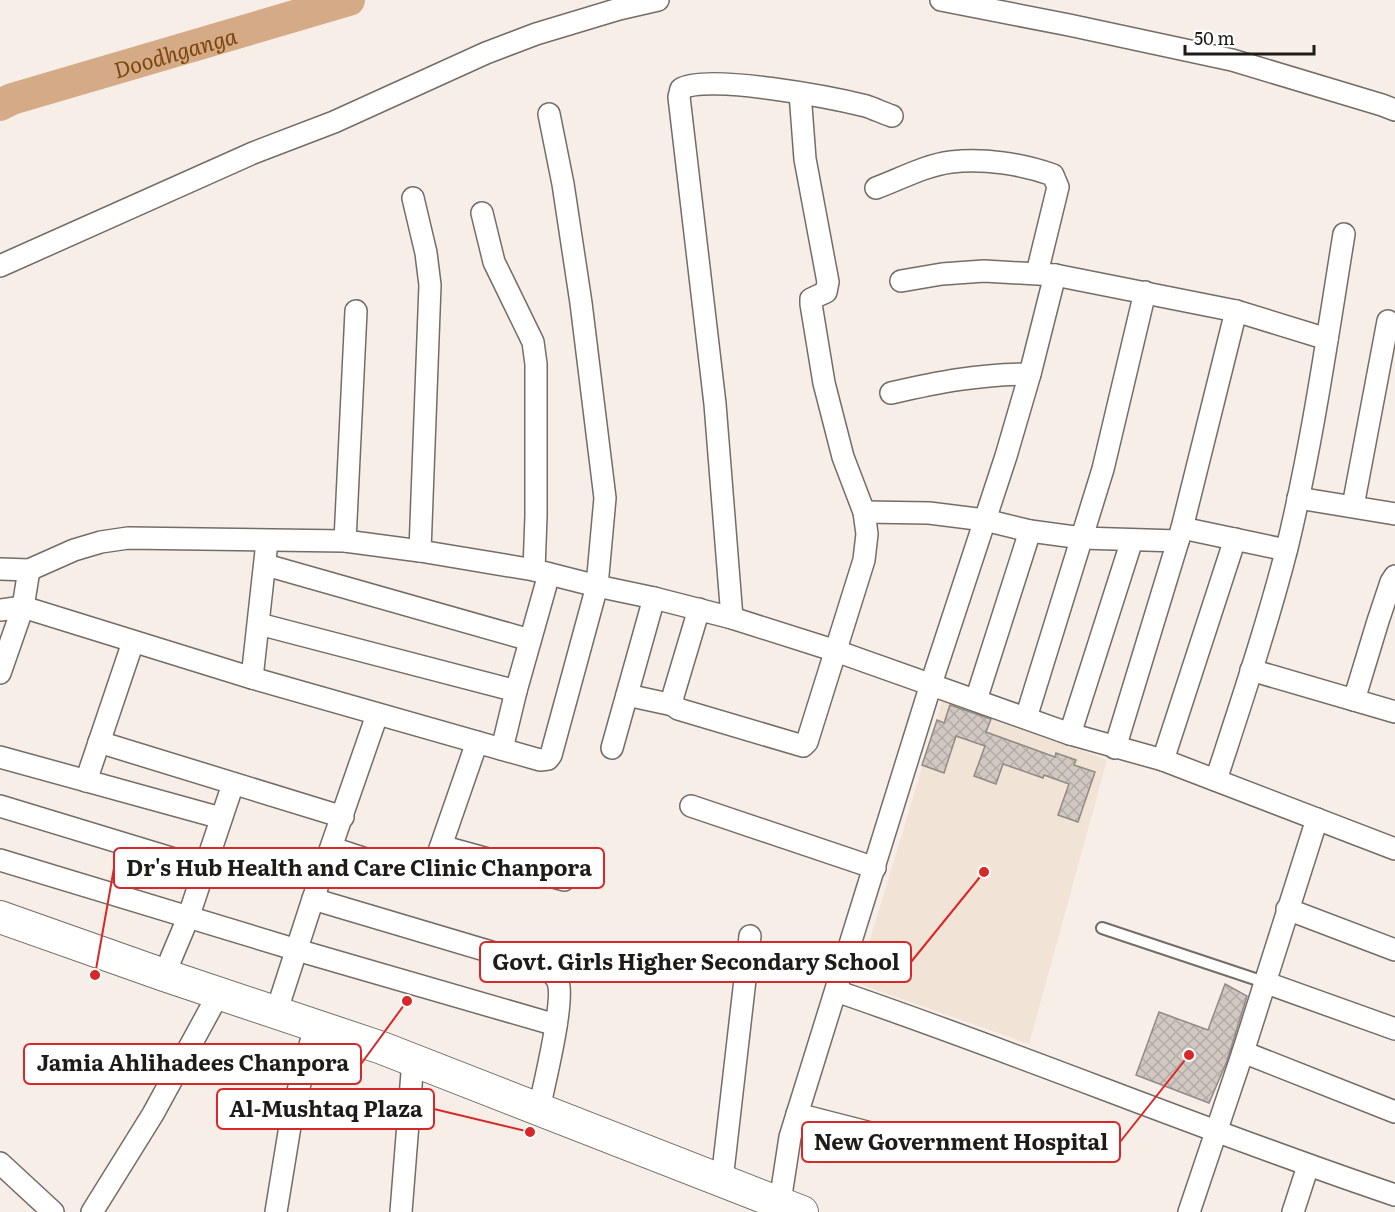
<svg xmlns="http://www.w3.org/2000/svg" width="1395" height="1212" viewBox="0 0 1395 1212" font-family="Literata,serif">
  <defs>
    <pattern id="building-cross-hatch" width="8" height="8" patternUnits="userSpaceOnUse" patternTransform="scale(1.5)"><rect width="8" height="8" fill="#d1c8c2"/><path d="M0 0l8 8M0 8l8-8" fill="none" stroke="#b3aba6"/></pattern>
  </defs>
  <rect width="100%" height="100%" fill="#f6eee7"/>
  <path fill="#f2e3d7" d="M 943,698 L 1107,760 L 1029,1044 L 857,983 Z"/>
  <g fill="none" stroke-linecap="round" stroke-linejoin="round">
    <path stroke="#d4aa87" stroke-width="32" id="s1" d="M 0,105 L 12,99 L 349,0"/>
  </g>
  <g fill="url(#building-cross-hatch)" stroke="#928a84" stroke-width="1.5">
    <path d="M 950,705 L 991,719 L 986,732 L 1055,757 L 1056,753 L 1076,760 L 1074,765 L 1095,772 L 1078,822 L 1058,815 L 1069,784 L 1044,775 L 1043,778 L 1003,764 L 996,784 L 974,776 L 985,746 L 956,736 L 944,773 L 922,765 L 937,720 L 944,723 Z"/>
    <path d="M 1225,984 L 1247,996 L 1227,1061 L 1209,1103 L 1136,1075 L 1159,1012 L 1208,1030 Z"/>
  </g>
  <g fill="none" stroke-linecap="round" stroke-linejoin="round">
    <g stroke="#746c66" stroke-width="14">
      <path id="lane" d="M 1102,928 L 1264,982"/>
    </g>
    <g stroke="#746c66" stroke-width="24">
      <g id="street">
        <path d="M 941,0 L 1069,25 L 1232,60 L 1382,105 L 1395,110"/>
        <path d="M 876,188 C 900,179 926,165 951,162 C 984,158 1022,164 1053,175 L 1058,187 L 1037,273"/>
        <path d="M 413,198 L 426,253 L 430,285 L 420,551"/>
        <path d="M 482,213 L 494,262 L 533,342 L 536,364 L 536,516 L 534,570"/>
        <path d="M 0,266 L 253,153 L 334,122 L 486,53 L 536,34 L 619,9 L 658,0"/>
        <path d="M 901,281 L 942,274 L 984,271 L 1055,275 L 1236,311 L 1327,339"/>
        <path d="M 891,393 C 939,382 980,374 1030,374"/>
        <path d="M 1298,498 L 1395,514"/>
        <path d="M 1353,506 L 1388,321"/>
        <path d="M 864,512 L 929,513 L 985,520 L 1030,531 L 1082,538 L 1178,541"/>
        <path d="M 1182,528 L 1286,550"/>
        <path d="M 345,541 L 356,311"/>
        <path d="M 266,565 L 530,640"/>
        <path d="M 0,569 L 29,570 L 74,550 L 101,542 L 128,538 L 345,541 L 420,551 L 534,570 L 597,586 L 654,598 L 732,618 L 836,651 L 1070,734 L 1163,760 L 1395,849"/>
        <path d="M 699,609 L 673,696 L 673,705 L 678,709 L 803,746 L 807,742 L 864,560 L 867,534 L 864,512 L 843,457 L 824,383 L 811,304 L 811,299 L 826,292 L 828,282 L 805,159 L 800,93"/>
        <path d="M 0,610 L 23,607 L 252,678 L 540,760 L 548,759 L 551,755 L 597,586 L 605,498 L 581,303 L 563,184 L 549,114"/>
        <path d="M 732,618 L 715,404 L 679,97 L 681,89 C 706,73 834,98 866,106 C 875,109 883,113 892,116"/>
        <path d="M 259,624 L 516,691"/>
        <path d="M 1251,670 L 1395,712"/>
        <path d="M 0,673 L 23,607 L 29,570"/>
        <path d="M 252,678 L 266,551"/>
        <path d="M 627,695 L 673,705"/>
        <path d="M 976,700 L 1030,531"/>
        <path d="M 1354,700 L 1378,621 L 1391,582 L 1395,576"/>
        <path d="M 1026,718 L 1103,469 L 1145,292"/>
        <path d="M 1070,734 L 1132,540"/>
        <path d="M 99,742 L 343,817"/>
        <path d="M 612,748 L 654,598"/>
        <path d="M 1115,748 L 1182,528 L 1236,311"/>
        <path d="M 502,749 L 516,691 L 549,574"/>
        <path d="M 0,757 L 221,818"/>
        <path d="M 1163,760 L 1235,539"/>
        <path d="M 1216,780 C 1241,703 1267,626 1287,548 C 1312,445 1327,339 1344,234"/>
        <path d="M 86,781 L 133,642"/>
        <path d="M 0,806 L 204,868"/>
        <path d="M 691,806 L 875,868"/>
        <path d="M 441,846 L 564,880"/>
        <path d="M 332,848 L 418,876 C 428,874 432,869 436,860 L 477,742"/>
        <path d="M 0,860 L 297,950 L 556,1025"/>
        <path d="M 313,899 L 545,968 C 550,972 556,976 558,982 C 565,1001 544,1085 539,1109"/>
        <path d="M 1287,909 L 1395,950"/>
        <path d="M 164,975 L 188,918 L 233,784"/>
        <path d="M 1264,982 L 1395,1029"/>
        <path d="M 836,991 C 1024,1055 1207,1132 1395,1195"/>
        <path d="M 276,1013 L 313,899 L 377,715"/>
        <path d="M 1243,1052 L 1395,1112"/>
        <path d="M 797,1114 L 941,1151"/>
        <path d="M 0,1163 L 53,1212"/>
        <path d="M 722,1180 L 750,936"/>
        <path d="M 780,1202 L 790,1137 L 931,684 L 1006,456 L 1030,374 L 1055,275"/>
        <path d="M 92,1212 L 153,1114 L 219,993"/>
        <path d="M 276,1212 L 292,1114 L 315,1026"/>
        <path d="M 401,1212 L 413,1060"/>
        <path d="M 1189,1212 L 1243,1052 L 1317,819"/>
        <path d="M 1293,1212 L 1308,1166"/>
      </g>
    </g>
    <g stroke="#746c66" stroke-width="34">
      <path id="primary" d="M 0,917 L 164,975 L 382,1048 L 802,1212"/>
    </g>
    <use href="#lane" stroke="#fff" stroke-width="10"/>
    <use href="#street" stroke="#fff" stroke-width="21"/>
    <use href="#primary" stroke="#fff" stroke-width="32"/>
  </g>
  <g text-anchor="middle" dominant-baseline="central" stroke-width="4.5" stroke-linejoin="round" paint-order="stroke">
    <g font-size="22" font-style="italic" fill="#7c460c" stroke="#fff">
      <text stroke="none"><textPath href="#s1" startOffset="183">Doodhganga</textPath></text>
    </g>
  </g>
  <path fill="none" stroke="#d62828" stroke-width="2" d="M95 975L114 868M984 872L911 962M407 1001L361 1064M530 1132L434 1109M1189 1055L1120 1142"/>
  <g fill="#d62828" stroke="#fff" stroke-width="2">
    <circle cx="95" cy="975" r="6"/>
    <circle cx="984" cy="872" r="6"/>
    <circle cx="407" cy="1001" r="6"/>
    <circle cx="530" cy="1132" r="6"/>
    <circle cx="1189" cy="1055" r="6"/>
  </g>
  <g fill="#fff" stroke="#d62828" stroke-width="2">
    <rect x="114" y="848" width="490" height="40" rx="6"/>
    <rect x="480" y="942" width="431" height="40" rx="6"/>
    <rect x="24" y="1044" width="337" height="40" rx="6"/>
    <rect x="217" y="1089" width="217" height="40" rx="6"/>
    <rect x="802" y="1122" width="318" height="40" rx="6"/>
  </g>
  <g font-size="22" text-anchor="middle" font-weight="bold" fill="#1e1b19">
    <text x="359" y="876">Dr's Hub Health and Care Clinic Chanpora</text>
    <text x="696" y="970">Govt. Girls Higher Secondary School</text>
    <text x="193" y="1071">Jamia Ahlihadees Chanpora</text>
    <text x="326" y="1117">Al-Mushtaq Plaza</text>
    <text x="961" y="1150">New Government Hospital</text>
  </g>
  <path d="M1185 45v9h129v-9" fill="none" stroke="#1e1b19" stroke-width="3"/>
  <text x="1194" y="45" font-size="18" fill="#1e1b19" stroke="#ffffff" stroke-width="4.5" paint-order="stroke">50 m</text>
</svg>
